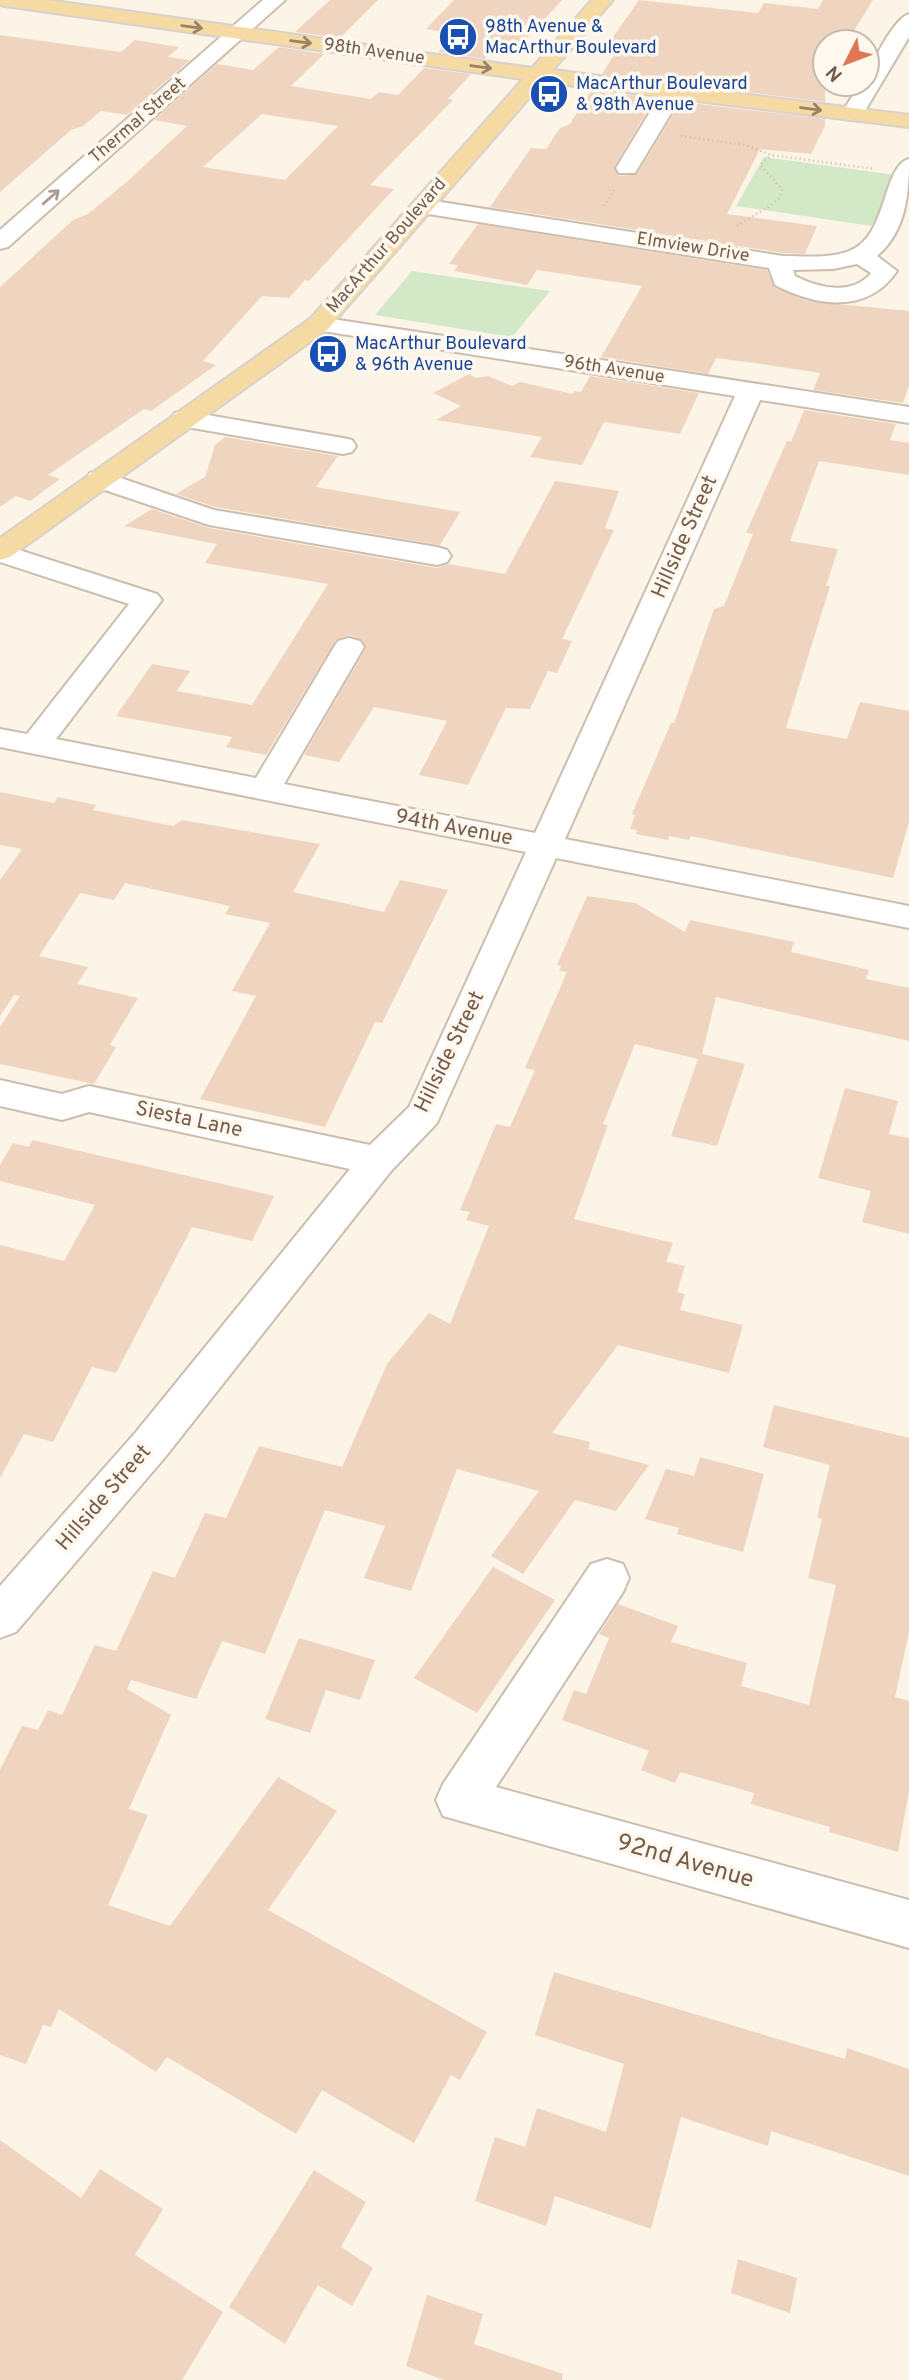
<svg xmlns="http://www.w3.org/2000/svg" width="909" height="2380" viewBox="0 0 909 2380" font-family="Overpass,sans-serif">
  <rect width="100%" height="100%" fill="#fbf4e7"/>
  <g fill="#d3e8c6">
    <path d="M 764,157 L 896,175 L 872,226 L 736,206 Z"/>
    <path d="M 412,271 L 550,291 L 512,337 L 375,315 Z"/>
  </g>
  <g fill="#efd5c0" fill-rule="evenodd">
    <path d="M 330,0 L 378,0 L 340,38 L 295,32 Z"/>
    <path d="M 454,0 L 562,0 L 523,43 L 502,40 L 485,59 L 438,52 L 456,34 L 426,29 Z"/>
    <path d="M 639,0 L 758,13 L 764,3 L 818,9 L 823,0 L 873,0 L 847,42 L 825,42 L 825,102 L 602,74 L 614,55 L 602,53 Z"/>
    <path d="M 0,35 L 121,52 L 135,40 L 179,47 L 168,57 L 190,60 L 127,115 L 101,111 L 83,126 L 71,130 L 0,192 Z"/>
    <path d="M 279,47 L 324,54 L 291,86 L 371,99 L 379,92 L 398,95 L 424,68 L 471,74 L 448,99 L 453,100 L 370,185 L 394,189 L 309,281 L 305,280 L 289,298 L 262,296 L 203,361 L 216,365 L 151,411 L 144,409 L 48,475 L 60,479 L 30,501 L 16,496 L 0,507 L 0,287 L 73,220 L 88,214 L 130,179 L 187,126 L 154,120 L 217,64 L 253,70 ZM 262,114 L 338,126 L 285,180 L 203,167 Z"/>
    <path d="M 591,91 L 655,98 L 614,167 L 619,176 L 637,174 L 681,102 L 825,119 L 825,126 L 811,154 L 760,149 L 727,214 L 817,226 L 805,254 L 783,253 L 490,207 L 531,148 L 546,149 L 560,128 L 570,124 Z"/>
    <path d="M 478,224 L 767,270 L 774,287 L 807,301 L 909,311 L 909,386 L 903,403 L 813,390 L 820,373 L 762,364 L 716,358 L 708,374 L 601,357 L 642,286 L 537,270 L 527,285 L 454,271 L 458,265 L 449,264 Z"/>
    <path d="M 469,374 L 476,378 L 488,376 L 512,386 L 520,382 L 573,394 L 574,391 L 581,392 L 590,376 L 699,393 L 680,434 L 604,422 L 582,465 L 530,457 L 542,437 L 436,420 L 461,406 L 433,393 Z"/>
    <path d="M 804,410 L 896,424 L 890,440 L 909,443 L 909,475 L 819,461 L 790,541 L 838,549 L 826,586 L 830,586 L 786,728 L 847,739 L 860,702 L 909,711 L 909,822 L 893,878 L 691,836 L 689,840 L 669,836 L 668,840 L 636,834 L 637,830 L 630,829 L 635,815 L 632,814 L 671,723 L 674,723 L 714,609 L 724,606 L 753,534 L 746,533 L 787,441 L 791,442 Z"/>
    <path d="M 225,437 L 338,456 L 316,487 L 460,512 L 440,545 L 215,507 L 176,494 L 205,477 L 215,445 Z"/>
    <path d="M 555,481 L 619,491 L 605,528 L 614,530 L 562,639 L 572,641 L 557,673 L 548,671 L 530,709 L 506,708 L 468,785 L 419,775 L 447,721 L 374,707 L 339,762 L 304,755 L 366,648 L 362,640 L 350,635 L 336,640 L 266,755 L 226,747 L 232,737 L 116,716 L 152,664 L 190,671 L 177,691 L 252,705 L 328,584 L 205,563 L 217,544 L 124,526 L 152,509 L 209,528 L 437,568 L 449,564 L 505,574 Z"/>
    <path d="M 0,792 L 54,803 L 58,797 L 96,805 L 93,810 L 173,826 L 182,820 L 320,844 L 293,892 L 384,912 L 400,880 L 448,890 L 382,1023 L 375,1022 L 325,1127 L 200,1099 L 256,996 L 232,991 L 270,923 L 225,914 L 230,906 L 125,883 L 114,900 L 80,893 L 39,956 L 88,967 L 77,984 L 138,998 L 110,1045 L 116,1047 L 94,1084 L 0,1064 L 0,1027 L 20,996 L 14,995 L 0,1016 L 0,880 L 22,849 L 0,845 Z"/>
    <path d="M 587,896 L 635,903 L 685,932 L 690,920 L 794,942 L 791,952 L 869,970 L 866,979 L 909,988 L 909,1041 L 716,997 L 702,1054 L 745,1064 L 717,1146 L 671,1136 L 698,1059 L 635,1044 L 603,1124 L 608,1125 L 574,1219 L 673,1243 L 666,1262 L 685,1266 L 677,1292 L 685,1294 L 680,1310 L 743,1325 L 729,1373 L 618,1345 L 552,1433 L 590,1442 L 588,1449 L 649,1465 L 616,1511 L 575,1500 L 523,1574 L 491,1556 L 539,1491 L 457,1469 L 411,1591 L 364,1578 L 385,1526 L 325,1510 L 265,1654 L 222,1641 L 196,1699 L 131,1680 L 127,1689 L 171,1715 L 129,1809 L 148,1815 L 108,1905 L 170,1926 L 278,1777 L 337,1811 L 268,1910 L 487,2032 L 460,2080 L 451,2075 L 414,2143 L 322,2090 L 296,2134 L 167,2057 L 156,2072 L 59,2009 L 51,2027 L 43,2025 L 26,2064 L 0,2055 L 0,1770 L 22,1726 L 38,1730 L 48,1710 L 62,1715 L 95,1645 L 116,1651 L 153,1571 L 175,1578 L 205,1513 L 226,1518 L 259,1446 L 342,1467 L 387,1364 L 429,1313 L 450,1324 L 489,1226 L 466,1220 L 470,1212 L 460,1210 L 496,1124 L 510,1127 L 535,1070 L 525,1068 L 567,972 L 559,971 L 561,966 L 557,965 Z"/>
    <path d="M 845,1088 L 898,1101 L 889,1134 L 909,1138 L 909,1234 L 862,1222 L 871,1191 L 818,1178 Z"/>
    <path d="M 32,1140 L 274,1196 L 252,1241 L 192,1227 L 116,1373 L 92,1367 L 53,1442 L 24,1434 L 0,1478 L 0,1245 L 64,1261 L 95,1205 L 0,1181 L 0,1165 L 13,1143 L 29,1147 Z"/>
    <path d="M 774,1405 L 909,1438 L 909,1632 L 895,1697 L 909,1701 L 909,1791 L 898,1852 L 829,1832 L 830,1827 L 751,1804 L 754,1793 L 680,1772 L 675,1783 L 641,1770 L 649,1751 L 562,1720 L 574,1690 L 586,1694 L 609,1638 L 599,1634 L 618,1604 L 678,1626 L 671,1642 L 747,1663 L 741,1686 L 809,1705 L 836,1585 L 808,1578 L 822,1519 L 817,1517 L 830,1465 L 763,1447 Z"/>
    <path d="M 700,1457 L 764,1474 L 743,1552 L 677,1534 L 679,1528 L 645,1519 L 666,1469 L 694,1476 Z"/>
    <path d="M 493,1567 L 555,1600 L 477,1713 L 414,1678 Z"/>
    <path d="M 299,1638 L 375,1660 L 360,1700 L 326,1690 L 310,1733 L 265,1719 Z"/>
    <path d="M 554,1972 L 845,2059 L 847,2048 L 909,2069 L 909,2176 L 771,2131 L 768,2146 L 681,2117 L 651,2229 L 555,2196 L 546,2226 L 475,2201 L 495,2137 L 525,2147 L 537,2108 L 606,2132 L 624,2064 L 535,2035 Z"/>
    <path d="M 0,2140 L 81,2198 L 100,2169 L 163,2209 L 135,2255 L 223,2312 L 182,2380 L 0,2380 Z"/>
    <path d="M 314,2170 L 366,2202 L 341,2247 L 373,2268 L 352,2306 L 318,2285 L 285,2344 L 229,2307 Z"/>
    <path d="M 738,2259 L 797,2278 L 790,2313 L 731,2293 Z"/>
    <path d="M 427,2295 L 483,2314 L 474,2344 L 563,2374 L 562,2380 L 444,2380 L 406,2366 Z"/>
  </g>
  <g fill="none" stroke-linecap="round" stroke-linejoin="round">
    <g stroke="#cdbdae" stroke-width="4">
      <g id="minor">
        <path d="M 263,0 L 285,0 L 8,247 L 0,249 L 0,230 Z"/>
        <path d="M 909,14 L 909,37 L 863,114 L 852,120 L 844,119 L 841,114 L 860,84 L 867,84 C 867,69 894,18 909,14 Z"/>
        <path d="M 673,86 L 684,92 L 638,168 L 635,173 L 619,173 L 616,168 L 662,92 Z"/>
        <path d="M 909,159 C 909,195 906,231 877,256 L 897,271 C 868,314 817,307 775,285 L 769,268 L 422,213 L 411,206 L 422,199 L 783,256 C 804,256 829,259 849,251 C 888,237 882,166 909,159 ZM 857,264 L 871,273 C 853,296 818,288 795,276 L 793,270 L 833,269 Z"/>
        <path d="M 319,317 L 909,407 L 909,423 L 760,400 L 565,839 L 909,906 L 909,928 L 556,858 L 437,1123 L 391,1171 L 166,1456 L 16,1632 L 0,1638 L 0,1586 L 136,1432 L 350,1169 L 89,1112 L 62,1120 L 0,1106 L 0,1080 L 62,1094 L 89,1086 L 370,1145 L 409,1107 L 526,852 L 0,747 L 0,729 L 27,734 L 129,604 L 0,562 L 0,544 L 157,594 L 162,600 L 56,739 L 256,778 L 334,647 L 338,641 L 349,638 L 360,641 L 364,647 L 284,784 L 535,833 L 735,396 L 310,329 L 307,324 L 310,319 Z"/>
        <path d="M 184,411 L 343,438 L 352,440 L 356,446 L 352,452 L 343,454 L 175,425 L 171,419 L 175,413 Z"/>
        <path d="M 100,471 L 214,510 L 437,547 L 447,550 L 451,556 L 447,562 L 437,565 L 209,525 L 90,485 L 86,479 L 90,473 Z"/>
        <path d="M 607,1559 L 623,1564 L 629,1578 L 623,1592 L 496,1787 L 909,1900 L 909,1948 L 443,1816 L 436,1800 L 443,1784 L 591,1564 Z"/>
      </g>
    </g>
    <g stroke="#d8d1cd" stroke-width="4">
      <path id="major" d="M 0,0 L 47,0 L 532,68 L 592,0 L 613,0 L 553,70 L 909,115 L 909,127 L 543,82 L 328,329 L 10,557 L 0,560 L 0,538 L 310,319 L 523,79 L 5,6 L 0,5 Z"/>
    </g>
    <g stroke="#d4b8a3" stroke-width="2.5" stroke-dasharray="1 3.5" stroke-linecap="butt">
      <path d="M 681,136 L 746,145 L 771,155 L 875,169"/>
      <path d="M 604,206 L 614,190"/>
      <path d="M 737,226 L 771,205 L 779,198 L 782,189 L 760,165 L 771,155"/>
    </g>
    <use href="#minor" fill="#fff" fill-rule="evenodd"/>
    <use href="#major" fill="#f6daa3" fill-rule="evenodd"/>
  </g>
  <defs><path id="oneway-shaft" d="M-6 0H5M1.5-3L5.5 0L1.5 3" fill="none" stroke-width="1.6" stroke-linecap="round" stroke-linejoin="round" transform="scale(1.75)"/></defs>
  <g stroke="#9b8267">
    <use href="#oneway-shaft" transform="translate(192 27) rotate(8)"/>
    <use href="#oneway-shaft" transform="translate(301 42) rotate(8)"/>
    <use href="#oneway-shaft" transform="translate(481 67) rotate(8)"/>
    <use href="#oneway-shaft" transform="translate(811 109) rotate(7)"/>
  </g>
  <use stroke="#ac9d94" href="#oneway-shaft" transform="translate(51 197) rotate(-41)"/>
  <defs>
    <g id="bus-disc" transform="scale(2.0125)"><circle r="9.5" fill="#1a4fb4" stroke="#fef8ee"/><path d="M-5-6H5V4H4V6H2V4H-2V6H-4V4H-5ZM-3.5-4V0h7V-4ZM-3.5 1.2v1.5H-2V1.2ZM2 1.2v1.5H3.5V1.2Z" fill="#fff"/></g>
  </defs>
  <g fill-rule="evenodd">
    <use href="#bus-disc" x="458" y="37"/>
    <use href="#bus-disc" x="549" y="94"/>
    <use href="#bus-disc" x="328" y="354"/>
  </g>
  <g text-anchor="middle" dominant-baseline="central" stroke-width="7" stroke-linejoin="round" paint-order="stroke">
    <g font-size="18" fill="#164399" stroke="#fef8ee" text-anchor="start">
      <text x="485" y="27">98th Avenue &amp;<tspan x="485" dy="21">MacArthur Boulevard</tspan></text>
      <text x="576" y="84">MacArthur Boulevard<tspan x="576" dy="21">&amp; 98th Avenue</tspan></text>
      <text x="355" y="344">MacArthur Boulevard<tspan x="355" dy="21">&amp; 96th Avenue</tspan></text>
    </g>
    <g font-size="18" fill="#745c4d" stroke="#fef8ee">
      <text transform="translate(374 52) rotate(8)">98th Avenue</text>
      <text transform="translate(138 121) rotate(-41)">Thermal Street</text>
      <text transform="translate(387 246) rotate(-49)">MacArthur Boulevard</text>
      <text transform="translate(693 248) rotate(9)">Elmview Drive</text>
      <text transform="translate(614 370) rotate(9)">96th Avenue</text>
    </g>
    <g font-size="21" fill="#745c4d" stroke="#fef8ee">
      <text transform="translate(685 537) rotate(-66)">Hillside Street</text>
      <text transform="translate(454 828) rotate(11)">94th Avenue</text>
      <text transform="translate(450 1052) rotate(-64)">Hillside Street</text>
      <text transform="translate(189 1120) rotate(12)">Siesta Lane</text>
      <text transform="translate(104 1498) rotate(-49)">Hillside Street</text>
    </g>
    <g font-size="24" fill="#745c4d" stroke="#fef8ee">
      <text transform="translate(685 1862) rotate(16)">92nd Avenue</text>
    </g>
  </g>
  <g transform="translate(846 63) rotate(228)"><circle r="33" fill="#fef8ee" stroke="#c7baae" stroke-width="2"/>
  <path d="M0-5L12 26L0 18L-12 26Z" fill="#df7753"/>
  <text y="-10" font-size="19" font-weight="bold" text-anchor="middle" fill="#745c4d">N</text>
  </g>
</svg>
